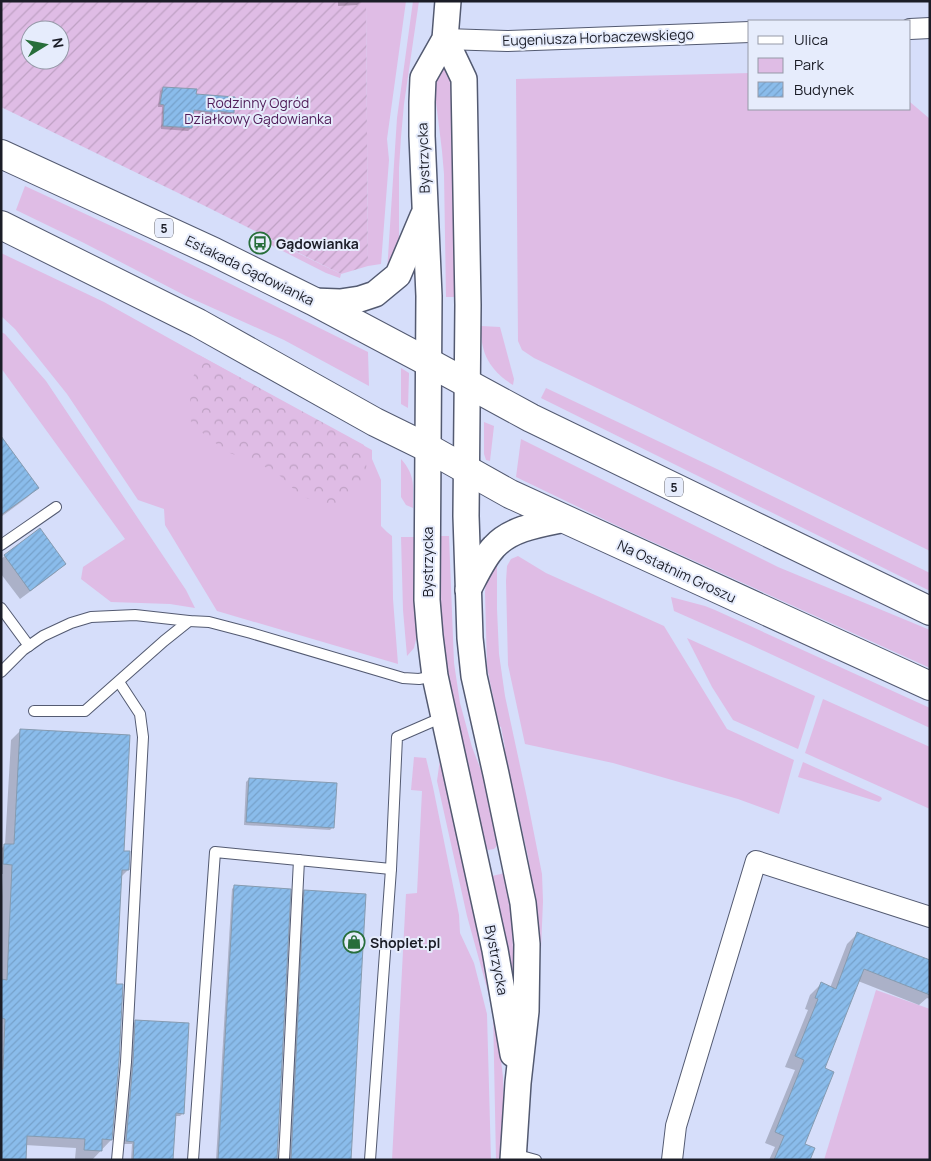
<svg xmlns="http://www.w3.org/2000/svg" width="931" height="1161" viewBox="0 0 931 1161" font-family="Manrope,sans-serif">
  <defs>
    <pattern id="forest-crowns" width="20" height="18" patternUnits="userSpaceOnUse" patternTransform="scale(1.25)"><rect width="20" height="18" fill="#dfbce5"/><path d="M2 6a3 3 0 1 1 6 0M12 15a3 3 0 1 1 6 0" fill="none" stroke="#bfa1c4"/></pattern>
    <pattern id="garden-furrows" width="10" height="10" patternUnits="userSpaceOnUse" patternTransform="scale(1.25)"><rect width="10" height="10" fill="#dfbce5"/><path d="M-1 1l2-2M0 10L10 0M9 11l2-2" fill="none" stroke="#bfa1c4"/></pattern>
    <pattern id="building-hatch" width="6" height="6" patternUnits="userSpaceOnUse" patternTransform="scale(1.25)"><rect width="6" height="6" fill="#8abceb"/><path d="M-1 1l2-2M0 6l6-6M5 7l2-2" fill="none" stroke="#76a1ca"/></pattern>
  </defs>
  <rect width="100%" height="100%" fill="#d6defa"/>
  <g fill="#dfbce5">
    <path d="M 366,1 L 406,1 L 387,139 L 389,160 L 381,264 L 368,266 Z"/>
    <path d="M 413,1 L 419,1 L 404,104 L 401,137 L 399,168 L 399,246 L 387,272 L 397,118 Z"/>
    <path d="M 445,61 L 452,69 L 455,297 L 446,297 L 444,174 L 442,151 L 435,94 L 435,82 Z"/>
    <path d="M 750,73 L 750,109 L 910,109 L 910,102 L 930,119 L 930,551 L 635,406 L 534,358 L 522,350 L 518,341 L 516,79 Z"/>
    <path d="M 25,186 L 148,243 L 368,352 L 369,386 L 284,340 L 186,296 L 84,243 L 16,210 Z"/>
    <path d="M 265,237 L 341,274 L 340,278 L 326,273 L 263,241 Z"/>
    <path d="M 1,253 L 104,302 L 305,414 L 372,450 L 372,459 L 381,480 L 381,526 L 387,532 L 392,536 L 393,599 L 398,664 L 217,611 L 165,525 L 164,509 L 138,500 L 67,394 L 15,329 L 1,316 Z"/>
    <path d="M 481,326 L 500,327 L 514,379 L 513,385 C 490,371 480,353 481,326 Z"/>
    <path d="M 1,332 L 5,334 L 46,381 L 186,590 L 195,608 L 170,604 L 111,602 L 81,579 L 83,567 L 125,539 L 1,368 Z"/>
    <path d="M 401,368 L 409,373 L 408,408 L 401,404 Z"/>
    <path d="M 546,388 L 719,470 L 930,573 L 930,591 L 541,398 Z"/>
    <path d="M 484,422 L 494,426 L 490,461 L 486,460 L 484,454 Z"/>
    <path d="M 521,439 L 778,567 L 930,630 L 930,668 L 622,528 L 516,477 Z"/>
    <path d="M 401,459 C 416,476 413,486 413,508 L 406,505 L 401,497 Z"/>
    <path d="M 439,536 L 449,536 L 454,663 L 460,703 L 472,747 L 484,778 L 498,842 L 496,847 L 494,849 L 488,850 L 485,846 L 444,653 L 440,595 Z"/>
    <path d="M 401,537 L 414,537 L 414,590 L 417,635 L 414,648 L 407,656 L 403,610 Z"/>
    <path d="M 518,556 L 546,573 L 664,626 L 727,729 L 794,760 L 779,814 L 738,799 L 613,763 L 525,744 L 508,665 L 506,581 L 507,566 L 511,559 Z"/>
    <path d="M 497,559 L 497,609 L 499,654 L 505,696 L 527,798 L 542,874 L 543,901 L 541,949 L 534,896 L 528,857 L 504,749 L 505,748 L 501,727 L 499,726 L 487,667 L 485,592 L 486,580 Z"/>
    <path d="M 671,597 L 705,606 L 715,610 L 930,708 L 930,728 L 749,644 L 674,611 Z"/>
    <path d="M 687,638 L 815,696 L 798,749 L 733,720 L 712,687 Z"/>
    <path d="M 823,699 L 930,747 L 930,809 L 805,753 Z"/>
    <path d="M 414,757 L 426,758 L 433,787 L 459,915 L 460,933 L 474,963 L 487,1014 L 491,1160 L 392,1160 L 406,894 L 417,893 L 422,791 L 411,790 Z"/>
    <path d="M 440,759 L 495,1010 L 503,1077 L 504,1114 L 500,1160 L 496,1160 L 493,1010 L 467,916 L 437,781 Z"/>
    <path d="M 803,762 L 881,797 L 882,799 L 879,802 L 798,777 Z"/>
    <path d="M 505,873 L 512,914 L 514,990 L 492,876 Z"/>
    <path d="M 876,990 L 930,1009 L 930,1160 L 824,1160 Z"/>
  </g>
  <path fill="url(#forest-crowns)" d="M 199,355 L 364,445 L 368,480 L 353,495 L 331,507 L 301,496 L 278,474 L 258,463 L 227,452 L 191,424 L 190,390 Z"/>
  <path fill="url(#garden-furrows)" fill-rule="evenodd" d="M 1,1 L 366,1 L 368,266 L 341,274 L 205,206 L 1,107 ZM 30,30 L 60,30 L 60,60 L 30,60 Z"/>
  <g fill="#0003">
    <path d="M 338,1 L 360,1 L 360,2 L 357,5 L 338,6 Z"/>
    <path d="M 163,88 L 195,96 L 232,112 L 230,115 L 215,114 L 214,115 L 192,112 L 191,128 L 188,131 L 161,129 L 162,107 L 158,107 L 160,91 Z"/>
    <path d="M 1,438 L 37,488 L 28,497 L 1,517 Z"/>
    <path d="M 39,530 L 64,564 L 55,573 L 20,599 L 1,574 L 1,559 Z"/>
    <path d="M 20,731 L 123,852 L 128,870 L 120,878 L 115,985 L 111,1140 L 92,1160 L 75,1159 L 76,1148 L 25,1145 L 1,1160 L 1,918 L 3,874 L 1,874 L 1,849 L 5,845 L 11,740 Z"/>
    <path d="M 249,779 L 333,827 L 330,830 L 244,825 L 246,782 Z"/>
    <path d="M 235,886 L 276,1160 L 216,1160 L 232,889 Z"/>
    <path d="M 305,891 L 349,1160 L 289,1160 L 302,894 Z"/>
    <path d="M 858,933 L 930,961 L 930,999 L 927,998 L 919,1005 L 858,981 L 823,1068 L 804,1145 L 808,1160 L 769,1160 L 775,1147 L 765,1143 L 795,1070 L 785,1067 L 808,1010 L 805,1009 L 810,995 L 821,984 L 830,988 L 847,944 Z"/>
    <path d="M 136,1021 L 183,1113 L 180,1116 L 175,1116 L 172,1160 L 131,1160 L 132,1144 L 123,1144 L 133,1024 Z"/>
  </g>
  <g fill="url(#building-hatch)" stroke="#869bb0">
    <path d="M 163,87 L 197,89 L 196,94 L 235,97 L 234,113 L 218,111 L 218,113 L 194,110 L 192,128 L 163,126 L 164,105 L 160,104 Z"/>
    <path d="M 1,436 L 39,488 L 1,515 Z"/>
    <path d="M 40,528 L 66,564 L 30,591 L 4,555 Z"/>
    <path d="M 20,729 L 130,735 L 124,851 L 130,851 L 129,870 L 122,870 L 116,984 L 123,984 L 119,1062 L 112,1140 L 102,1139 L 102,1151 L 84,1150 L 85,1139 L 27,1136 L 26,1160 L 1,1160 L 1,1069 L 3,1069 L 5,1019 L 1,1018 L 1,979 L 7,980 L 12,865 L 3,864 L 4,844 L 14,844 Z"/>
    <path d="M 249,778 L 337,783 L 334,828 L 246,822 Z"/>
    <path d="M 234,885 L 291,889 L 277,1160 L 218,1160 Z"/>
    <path d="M 304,890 L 366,894 L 351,1160 L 291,1160 Z"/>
    <path d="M 857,932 L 930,960 L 930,995 L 864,969 L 825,1068 L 834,1072 L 805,1144 L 815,1148 L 810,1160 L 774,1160 L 784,1136 L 775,1132 L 804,1060 L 795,1056 L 818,999 L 815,998 L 821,982 L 836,989 Z"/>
    <path d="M 135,1020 L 189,1023 L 184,1114 L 176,1113 L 173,1160 L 133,1160 L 134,1142 L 126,1141 L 133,1063 Z"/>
  </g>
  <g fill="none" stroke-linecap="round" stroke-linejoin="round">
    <g stroke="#535a71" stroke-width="12">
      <g id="service">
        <path d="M 1,545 L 56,507"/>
        <path d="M 1,608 L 29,646"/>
        <path d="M 1,672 L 23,650 L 43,636 L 71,623 L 91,617 L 135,615 L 189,621 L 209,622 L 251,633 L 403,678 L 419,679 L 435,676"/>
        <path d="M 34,711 L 85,711 L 164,641 L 189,621"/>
        <path d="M 514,1154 L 536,1160"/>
        <path d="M 117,1160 L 126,1062 L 143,737 L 140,714 L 119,682"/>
        <path d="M 193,1160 L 215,852 L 391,869"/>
        <path d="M 284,1160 L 299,860"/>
        <path d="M 370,1160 L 391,869 L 397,737 L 443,717"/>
      </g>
    </g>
    <g stroke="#535a71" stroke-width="22">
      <g id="minor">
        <path d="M 910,29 L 930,28"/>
        <path d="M 445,39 L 507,41 L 750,32"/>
        <path d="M 672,1160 L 676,1126 L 756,861 L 930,917"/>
      </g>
    </g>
    <g stroke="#535a71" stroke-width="28">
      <g id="tertiary">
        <path d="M 448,1 L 445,39 L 423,78 L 422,102 L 422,136 L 429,296 L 427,600 L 430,636 L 435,676 L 495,950 L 513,1054"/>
        <path d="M 445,39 L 464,79 L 468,305 L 466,516 L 470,638 L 474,676 L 496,774 L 523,903 L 527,944 L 526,1011 L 518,1083 L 513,1160"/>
        <path d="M 313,301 L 340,302 L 360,299 L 375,294 L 398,275 L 423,216"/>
        <path d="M 468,590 C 475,577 484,557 494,547 C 511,528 541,524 565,519"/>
      </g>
    </g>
    <g stroke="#535a71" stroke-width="30">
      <g id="primary">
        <path d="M 1,154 L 214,252 L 313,301 L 428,362 L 531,418 L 930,611"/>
        <path d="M 1,225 L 198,323 L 375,422 L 428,448 L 510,494 L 930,686"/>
      </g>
    </g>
    <use href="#service" stroke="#fff" stroke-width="10"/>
    <use href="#minor" stroke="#fff" stroke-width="20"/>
    <use href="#tertiary" stroke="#fff" stroke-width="25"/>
    <use href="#primary" stroke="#fff" stroke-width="28"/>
  </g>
  <defs>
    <g id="bus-ring" transform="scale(1.125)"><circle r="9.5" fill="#e6ecfc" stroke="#276e3a" stroke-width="1.5"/><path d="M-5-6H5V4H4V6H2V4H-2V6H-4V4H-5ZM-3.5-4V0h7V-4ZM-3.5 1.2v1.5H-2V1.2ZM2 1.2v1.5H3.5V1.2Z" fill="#276e3a"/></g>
    <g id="shop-ring" transform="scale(1.125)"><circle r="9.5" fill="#e6ecfc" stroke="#276e3a" stroke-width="1.5"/><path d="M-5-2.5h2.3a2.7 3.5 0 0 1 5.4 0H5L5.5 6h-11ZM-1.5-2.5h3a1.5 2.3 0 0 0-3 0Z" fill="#276e3a"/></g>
  </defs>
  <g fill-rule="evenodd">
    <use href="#bus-ring" x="260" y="243"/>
    <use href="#shop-ring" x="354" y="942"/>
  </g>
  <g text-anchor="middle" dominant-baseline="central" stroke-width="4" stroke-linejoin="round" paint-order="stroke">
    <g fill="#e6ecfc" stroke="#585b67" stroke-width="1">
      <rect x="155" y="218.5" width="18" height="19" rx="4"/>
      <rect x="665" y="477.5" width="18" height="19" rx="4"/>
    </g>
    <g font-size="12" font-weight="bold" fill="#1b1d27">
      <text x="164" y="228">5</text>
      <text x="674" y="487">5</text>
    </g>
    <g font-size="14" fill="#1b1d27" stroke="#e6ecfc">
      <text transform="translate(598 37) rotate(-2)">Eugeniusza Horbaczewskiego</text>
      <text transform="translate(423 158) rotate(-92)">Bystrzycka</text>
      <text transform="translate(250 270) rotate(26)">Estakada Gądowianka</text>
      <text transform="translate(427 562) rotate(-90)">Bystrzycka</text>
      <text transform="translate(677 571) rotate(25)">Na Ostatnim Groszu</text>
      <text transform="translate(497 960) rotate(79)">Bystrzycka</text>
    </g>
    <g font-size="14" fill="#4f1b58" stroke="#e6ecfc">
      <text x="258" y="102">Rodzinny Ogród<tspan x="258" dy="16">Działkowy Gądowianka</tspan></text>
    </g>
    <g font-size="14" font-weight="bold" fill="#1b1d27" stroke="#e6ecfc" text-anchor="start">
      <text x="276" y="243">Gądowianka</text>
      <text x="370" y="942">Shoplet.pl</text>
    </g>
  </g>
  <rect width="931" height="1161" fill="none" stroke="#1b1d27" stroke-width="5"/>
  <rect x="748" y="20" width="162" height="90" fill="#e6ecfc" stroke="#9599a7"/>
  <rect x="758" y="36" width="25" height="8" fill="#ffffff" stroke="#9599a7"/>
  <text x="794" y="45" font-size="15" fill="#1b1d27">Ulica</text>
  <rect x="758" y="58" width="25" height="15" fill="#dfbce5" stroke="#9599a7"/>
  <text x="794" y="70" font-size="15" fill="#1b1d27">Park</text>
  <rect x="758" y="82" width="25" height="15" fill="url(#building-hatch)" stroke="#9599a7"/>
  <text x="794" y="95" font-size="15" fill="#1b1d27">Budynek</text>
  <g transform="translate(45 45) rotate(80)"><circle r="24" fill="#e6ecfc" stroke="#9599a7"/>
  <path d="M0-4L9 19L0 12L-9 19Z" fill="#276e3a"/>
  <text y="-8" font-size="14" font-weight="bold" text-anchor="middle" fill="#1b1d27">N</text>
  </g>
</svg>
